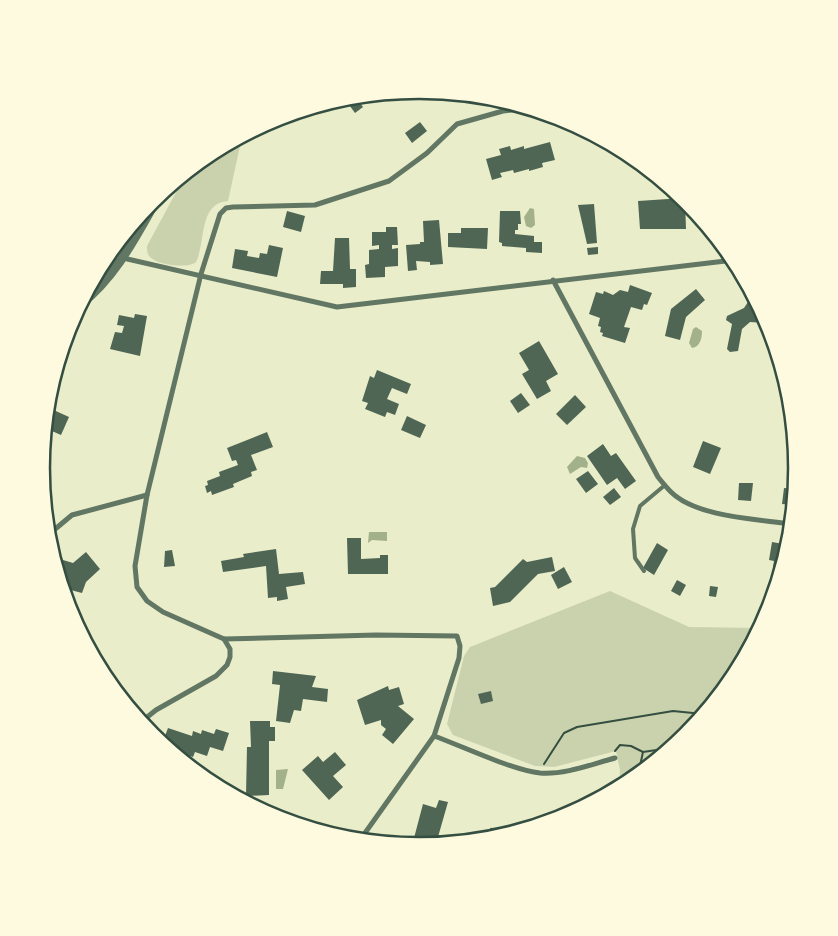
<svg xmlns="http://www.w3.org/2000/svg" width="838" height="936" viewBox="0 0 838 936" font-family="'Fira Sans',sans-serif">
  <rect width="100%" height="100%" fill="#e9edc9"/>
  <g fill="#cad2ad">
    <path d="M 242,137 L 228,201 C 198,203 206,243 196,262 C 188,269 157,265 150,257 C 147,254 147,250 147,246 L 187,172 L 209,154 Z"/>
    <path d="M 610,591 L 689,627 L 760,628 L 733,678 L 686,735 L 629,782 L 619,787 L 620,770 L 616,751 L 554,767 L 535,766 L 453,735 L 447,724 L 464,656 L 470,647 Z"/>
  </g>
  <g fill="#a3b18a">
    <path d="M 530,208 L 534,209 L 535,225 L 531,228 L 526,226 L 524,217 Z"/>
    <path d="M 696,327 L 702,331 C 702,338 700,347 692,348 L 689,343 L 693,329 Z"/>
    <path d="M 577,456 L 585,458 L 588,463 L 587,468 L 581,467 L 570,474 L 567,467 Z"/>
    <path d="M 369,532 L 387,532 L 387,541 L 372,540 L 368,543 Z"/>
    <path d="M 288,769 L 283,789 L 276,789 L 276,770 Z"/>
  </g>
  <g fill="#4f6655">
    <path d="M 372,95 L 360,103 L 363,107 L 355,113 L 344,98 Z"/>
    <path d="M 420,122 L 427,131 L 412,143 L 405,133 Z"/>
    <path d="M 550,142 L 555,160 L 542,163 L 543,167 L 529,171 L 529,169 L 514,173 L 513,170 L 500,173 L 502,177 L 492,180 L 486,159 L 501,155 L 499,149 L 510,146 L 511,150 L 524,146 L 524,149 Z"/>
    <path d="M 683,198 L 685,200 L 686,229 L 640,229 L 638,201 Z"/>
    <path d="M 594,204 L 597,243 L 587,244 L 578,205 Z"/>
    <path d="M 287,211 L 305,216 L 301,232 L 283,227 Z"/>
    <path d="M 500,211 L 520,211 L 521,224 L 518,224 L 518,230 L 515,230 L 515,234 L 534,236 L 534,242 L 542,242 L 542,253 L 526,252 L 526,248 L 502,246 L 502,243 L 499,242 Z"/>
    <path d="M 439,220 L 443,264 L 430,265 L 430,262 L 416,261 L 417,270 L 408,271 L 406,245 L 420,244 L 420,242 L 424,242 L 423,221 Z"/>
    <path d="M 386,227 L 397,227 L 398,245 L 392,245 L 392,249 L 398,248 L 398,266 L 385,267 L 385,277 L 366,278 L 365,265 L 369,264 L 369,250 L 379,249 L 379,245 L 372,246 L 372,232 L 386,232 Z"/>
    <path d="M 461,228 L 488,228 L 487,249 L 448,247 L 448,233 L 461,233 Z"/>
    <path d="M 335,238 L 349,238 L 350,269 L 356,269 L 356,287 L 343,288 L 343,284 L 320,284 L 321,271 L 333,271 Z"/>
    <path d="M 269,245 L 283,248 L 277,277 L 232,268 L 235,249 L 248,251 L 247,256 L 259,258 L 260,253 L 267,254 Z"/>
    <path d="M 598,247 L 598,254 L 588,255 L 587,248 Z"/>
    <path d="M 630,285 L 652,293 L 647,305 L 644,304 L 642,310 L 631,307 L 624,327 L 630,328 L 625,343 L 602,336 L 603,333 L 600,332 L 601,327 L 598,326 L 600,318 L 589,314 L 596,292 L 603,294 L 604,291 L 613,295 L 620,290 L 628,292 Z"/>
    <path d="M 696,289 L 705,300 L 686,317 L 680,340 L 665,336 L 671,309 Z"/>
    <path d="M 756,301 L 766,323 L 750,322 L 742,329 L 738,351 L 730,352 L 727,349 L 732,324 L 726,320 L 727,316 L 744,308 L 748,302 Z"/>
    <path d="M 135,314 L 147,316 L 140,356 L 110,349 L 115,332 L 122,333 L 124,326 L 117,325 L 119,315 L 134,318 Z"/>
    <path d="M 539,341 L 558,374 L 546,381 L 551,391 L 537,399 L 522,374 L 529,370 L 519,353 Z"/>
    <path d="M 377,370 L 411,384 L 407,394 L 392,388 L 387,399 L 399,404 L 395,415 L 387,412 L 385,417 L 365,409 L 368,403 L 362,401 L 370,376 L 374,378 Z"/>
    <path d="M 521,393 L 530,405 L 518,413 L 510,401 Z"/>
    <path d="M 575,395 L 586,407 L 567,425 L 556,414 Z"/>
    <path d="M 47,407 L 69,417 L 61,435 L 45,428 Z"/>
    <path d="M 407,416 L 426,425 L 420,438 L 401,430 Z"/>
    <path d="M 267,432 L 273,447 L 251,455 L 257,470 L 251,472 L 252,476 L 233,484 L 234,487 L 212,495 L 211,491 L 207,493 L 205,486 L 208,485 L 207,481 L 220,476 L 219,472 L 238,465 L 236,460 L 232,461 L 227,448 Z"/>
    <path d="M 703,441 L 721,448 L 710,474 L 693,467 Z"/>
    <path d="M 603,444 L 611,456 L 616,453 L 636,481 L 625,489 L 617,478 L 607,485 L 587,456 Z"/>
    <path d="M 588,471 L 598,484 L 586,493 L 576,479 Z"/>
    <path d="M 739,483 L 753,483 L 751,501 L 738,500 Z"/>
    <path d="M 614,488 L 621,497 L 610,505 L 603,497 Z"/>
    <path d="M 784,488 L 795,489 L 793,505 L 782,504 Z"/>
    <path d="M 347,538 L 361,538 L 361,559 L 380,558 L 380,555 L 388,555 L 388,574 L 348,574 Z"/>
    <path d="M 772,542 L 789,545 L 781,568 L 773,567 L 774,561 L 769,560 Z"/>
    <path d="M 657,543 L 668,550 L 654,575 L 643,568 Z"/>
    <path d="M 276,549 L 279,574 L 303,572 L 305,584 L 286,587 L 288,599 L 277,601 L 277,597 L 268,598 L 266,566 L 223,572 L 221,561 L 244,557 L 243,554 Z"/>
    <path d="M 172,550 L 175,566 L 164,567 L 165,551 Z"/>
    <path d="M 86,552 L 100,569 L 86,582 L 82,593 L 63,588 L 63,574 L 58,572 L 53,557 L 73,563 Z"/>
    <path d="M 552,557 L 555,571 L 538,574 L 510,602 L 493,606 L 490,588 L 495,587 L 523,559 L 527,562 Z"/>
    <path d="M 564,567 L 572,582 L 558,589 L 551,575 Z"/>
    <path d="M 677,580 L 686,585 L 680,596 L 671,591 Z"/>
    <path d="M 710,586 L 718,587 L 716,597 L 709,596 Z"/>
    <path d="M 273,671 L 316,676 L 312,687 L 328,689 L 327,702 L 303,699 L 301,711 L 294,710 L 290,723 L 276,721 L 280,685 L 272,684 Z"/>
    <path d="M 388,686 L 389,690 L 399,687 L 404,704 L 398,706 L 414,719 L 393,744 L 382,735 L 386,729 L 381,725 L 381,720 L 365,725 L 357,700 Z"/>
    <path d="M 491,691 L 493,701 L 481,704 L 478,694 Z"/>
    <path d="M 250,721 L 270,721 L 270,727 L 275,727 L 275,741 L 269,741 L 269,795 L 246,796 L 247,747 L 251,747 Z"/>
    <path d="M 168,728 L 192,736 L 193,731 L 201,734 L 202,730 L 214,734 L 216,729 L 229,733 L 223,751 L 210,747 L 207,756 L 195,752 L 193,757 L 180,753 L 179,757 L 152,735 L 153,732 L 165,736 Z"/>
    <path d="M 335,752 L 346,765 L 333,776 L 343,787 L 329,800 L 302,770 L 318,756 L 323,762 Z"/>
    <path d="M 439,800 L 448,802 L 436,844 L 414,838 L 423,804 L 436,808 Z"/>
    <path d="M 533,826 L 492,839 L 490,839 L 490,828 Z"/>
  </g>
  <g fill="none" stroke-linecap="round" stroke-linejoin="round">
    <g stroke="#344e41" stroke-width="2">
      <path d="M 615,751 L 620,745 L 631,746 L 643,752 L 638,775"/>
      <path d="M 643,752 L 670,748"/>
      <path d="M 544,764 L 564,733 L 577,727 L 673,711 L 703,714"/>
    </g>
    <path stroke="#617663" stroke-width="4" d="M 644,571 L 635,558 L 633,529 L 640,506 L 665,485"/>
    <g stroke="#617663" stroke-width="5">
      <path d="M 123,258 L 337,307 L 734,260"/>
      <path d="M 553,280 L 658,477 C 662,482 666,487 671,492 C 696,517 757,519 791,524"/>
      <path d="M 48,535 L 72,515 L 147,495"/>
      <path d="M 224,639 L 376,635 L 457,636 L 460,646 L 459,658 L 434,736 L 360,840"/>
      <path d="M 141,722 L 156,710 L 216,676 L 227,665 L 230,657 L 230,649 L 224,639 L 163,612 L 147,601 L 137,587 L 135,566 L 147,495 L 201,274 L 220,214 L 226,208 L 233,207 L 315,205 L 389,181 L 427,153 L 457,124 L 503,111 L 528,108"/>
      <path d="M 434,736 C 462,746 512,770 540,773 C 565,775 592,764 615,758"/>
    </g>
    <path stroke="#617663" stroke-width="9" d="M 80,305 C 117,276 137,234 160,194"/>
  </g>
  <path d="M0 0H838V936H0ZM50 468a369 369 0 1 1 738 0a369 369 0 1 1-738 0Z" fill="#fefae0" fill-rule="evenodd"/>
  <path fill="none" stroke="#344e41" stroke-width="2.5" d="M50 468a369 369 0 1 1 738 0a369 369 0 1 1-738 0Z"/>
</svg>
